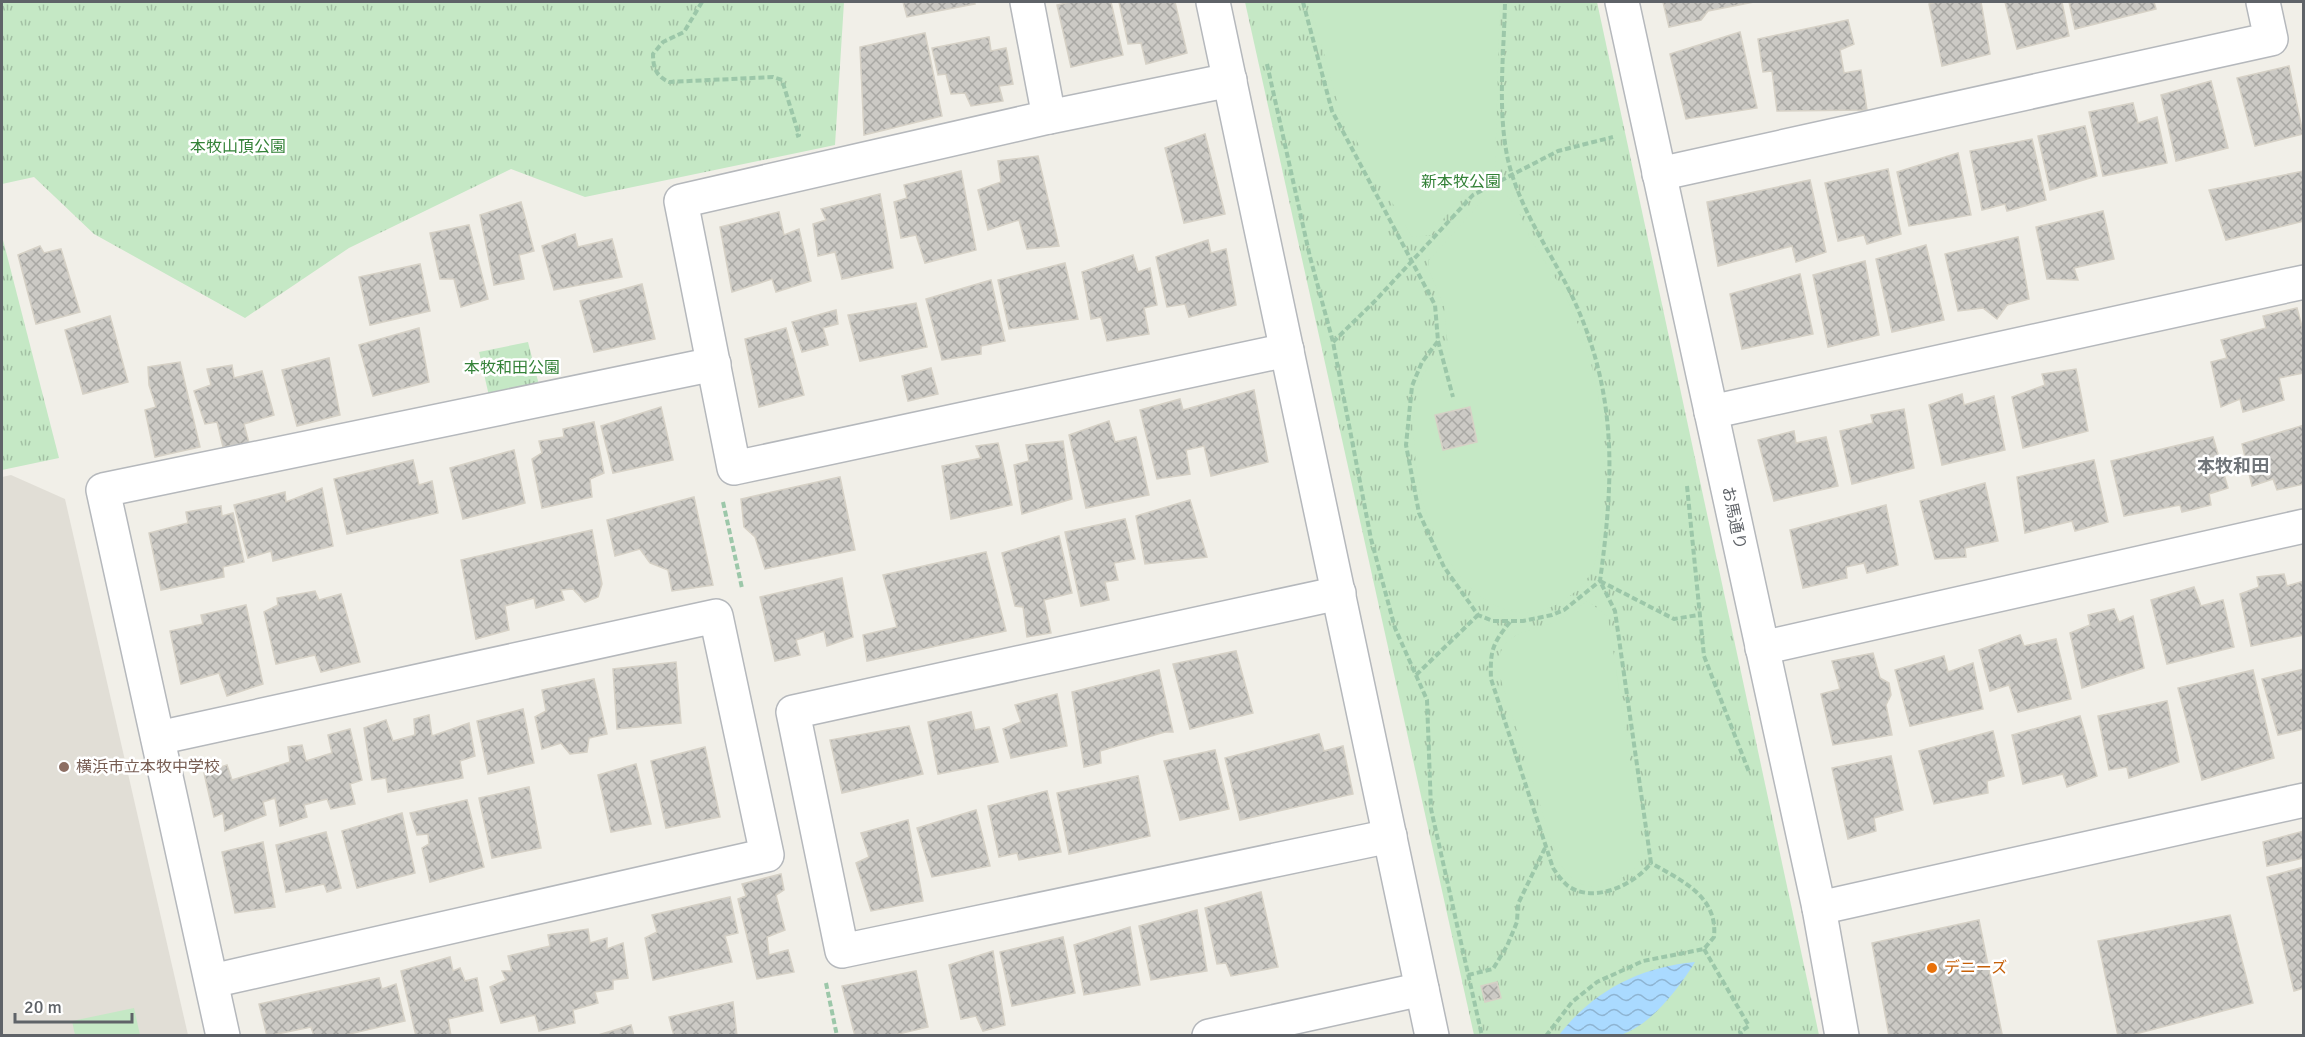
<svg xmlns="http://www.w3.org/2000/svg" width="2305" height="1037" viewBox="0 0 2305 1037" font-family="Signika,'Noto Sans JP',sans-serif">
  <defs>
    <pattern id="park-tufts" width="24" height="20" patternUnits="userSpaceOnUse" patternTransform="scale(1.5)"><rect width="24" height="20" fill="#c5e8c5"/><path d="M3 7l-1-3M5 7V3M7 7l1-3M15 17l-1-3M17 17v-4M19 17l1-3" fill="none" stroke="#a3c0a4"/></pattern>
    <pattern id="water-waves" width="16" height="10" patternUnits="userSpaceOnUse" patternTransform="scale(1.5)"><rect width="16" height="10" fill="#aadaff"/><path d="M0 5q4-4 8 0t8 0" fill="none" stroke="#8eb4d2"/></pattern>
    <pattern id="building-cross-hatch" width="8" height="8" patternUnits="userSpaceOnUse" patternTransform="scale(1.5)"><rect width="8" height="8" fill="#cccac5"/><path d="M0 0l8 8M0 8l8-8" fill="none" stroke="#a9a8a4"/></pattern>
  </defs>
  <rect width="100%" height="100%" fill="#f1efe8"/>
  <path fill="#e1ded6" d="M 11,475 L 65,499 L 188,1035 L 2,1036 L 2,477 Z"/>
  <g fill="url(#park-tufts)">
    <path d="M 2,2 L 844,2 L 835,145 L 585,197 L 511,169 L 349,248 L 245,318 L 94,234 L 34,177 L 2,184 Z"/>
    <path d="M 1245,2 L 1597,2 L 1819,1035 L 1474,1035 Z"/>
    <path d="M 2,236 L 59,458 L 2,470 Z"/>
    <path d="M 528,342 L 539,385 L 489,396 L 479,352 Z"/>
  </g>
  <g fill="#c5e8c5">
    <path d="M 1310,2 L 1500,2 L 1495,167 L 1461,196 L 1431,235 L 1412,237 L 1340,112 Z"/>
    <path d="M 1501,193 C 1520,202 1522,224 1532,241 C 1537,251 1545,261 1551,271 C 1597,344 1611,434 1602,519 C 1600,538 1599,560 1589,576 C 1577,593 1558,607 1538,611 C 1472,624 1427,536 1419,482 C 1413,447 1408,398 1428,367 C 1432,359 1441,354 1448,348 L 1444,306 L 1429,270 L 1429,260 L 1483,200 Z"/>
    <path d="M 1588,601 L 1608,617 L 1642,840 L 1638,865 C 1623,880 1595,896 1574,880 C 1568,875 1563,867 1558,862 L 1497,667 C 1502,631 1523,634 1551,623 C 1564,618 1576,609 1588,601 Z"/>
    <path d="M 134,1008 L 140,1035 L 75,1035 L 72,1021 Z"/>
  </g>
  <path fill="url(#water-waves)" d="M 1695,962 C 1679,988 1647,1031 1615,1036 C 1597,1037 1577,1036 1559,1035 C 1593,991 1640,967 1695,962 Z"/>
  <g fill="url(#building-cross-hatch)" stroke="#d6d1c6" stroke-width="1.5">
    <path d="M 903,2 L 974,2 L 975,4 L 907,17 Z"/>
    <path d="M 1071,2 L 1111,2 L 1123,55 L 1071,67 L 1057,5 Z"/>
    <path d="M 1119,2 L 1175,2 L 1187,53 L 1146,64 L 1141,43 L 1128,44 Z"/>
    <path d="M 1663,2 L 1754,2 L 1708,11 L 1701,20 L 1669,27 Z"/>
    <path d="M 1937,2 L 1981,2 L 1990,54 L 1942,66 L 1929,4 Z"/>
    <path d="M 2005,2 L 2062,2 L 2069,36 L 2017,49 Z"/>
    <path d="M 2069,2 L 2154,2 L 2156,9 L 2075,29 Z"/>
    <path d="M 1848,20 L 1854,44 L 1840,50 L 1844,73 L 1861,70 L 1867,110 L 1777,111 L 1772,71 L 1763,72 L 1758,39 Z"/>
    <path d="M 1740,32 L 1757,108 L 1686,119 L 1670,54 Z"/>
    <path d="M 925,33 L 942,116 L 864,135 L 860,47 Z"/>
    <path d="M 989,37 L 991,51 L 1006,48 L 1013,84 L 999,86 L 1003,101 L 971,106 L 965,93 L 951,94 L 946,74 L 938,75 L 932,48 Z"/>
    <path d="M 2289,66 L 2303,134 L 2255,146 L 2237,78 Z"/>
    <path d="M 2211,81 L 2228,148 L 2176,161 L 2161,95 Z"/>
    <path d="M 2133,103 L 2138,123 L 2157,117 L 2167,163 L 2103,176 L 2089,112 Z"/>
    <path d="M 2085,126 L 2097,176 L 2050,190 L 2038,136 Z"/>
    <path d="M 1205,134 L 1225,214 L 1184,223 L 1165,148 Z"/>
    <path d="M 2032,139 L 2046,200 L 2007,211 L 2005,204 L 1982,210 L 1970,151 Z"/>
    <path d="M 1958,153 L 1971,215 L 1909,226 L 1897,172 Z"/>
    <path d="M 1038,156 L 1059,246 L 1027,249 L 1019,220 L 988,230 L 978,190 L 1001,182 L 998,161 Z"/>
    <path d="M 1888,169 L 1901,234 L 1867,244 L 1864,235 L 1838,241 L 1825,183 Z"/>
    <path d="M 961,171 L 976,250 L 925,263 L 916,235 L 901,238 L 894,202 L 907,198 L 904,185 Z"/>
    <path d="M 2304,171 L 2304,221 L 2226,240 L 2209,190 Z"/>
    <path d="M 1810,180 L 1826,252 L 1796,262 L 1792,246 L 1718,266 L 1707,202 Z"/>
    <path d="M 880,194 L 893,268 L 842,279 L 835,252 L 818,256 L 813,224 L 826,220 L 821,209 Z"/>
    <path d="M 521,202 L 534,251 L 519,255 L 524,279 L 494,285 L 480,215 Z"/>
    <path d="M 2103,211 L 2114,259 L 2074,268 L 2078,280 L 2047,279 L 2036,227 Z"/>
    <path d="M 779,212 L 784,235 L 799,229 L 811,281 L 776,292 L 772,279 L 732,292 L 720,227 Z"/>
    <path d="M 469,225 L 488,299 L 461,307 L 454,279 L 440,279 L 430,233 Z"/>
    <path d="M 575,234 L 578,247 L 612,239 L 622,277 L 554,290 L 542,246 Z"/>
    <path d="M 2018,237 L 2029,299 L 2007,305 L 1997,319 L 1983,308 L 1958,311 L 1945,254 Z"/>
    <path d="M 1208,240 L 1211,253 L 1226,249 L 1236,305 L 1189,317 L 1185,304 L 1167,307 L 1156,257 Z"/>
    <path d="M 1926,245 L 1944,320 L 1892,332 L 1876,259 Z"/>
    <path d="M 40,246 L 44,253 L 61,249 L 80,312 L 36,324 L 18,255 Z"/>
    <path d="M 1133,255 L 1138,272 L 1150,268 L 1157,305 L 1144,308 L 1149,334 L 1107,341 L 1101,317 L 1091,319 L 1082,272 Z"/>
    <path d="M 1865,261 L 1879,335 L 1828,347 L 1813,275 Z"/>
    <path d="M 1065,263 L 1078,319 L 1009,329 L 998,280 Z"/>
    <path d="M 420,264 L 430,311 L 370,325 L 359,277 Z"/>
    <path d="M 1800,274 L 1813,334 L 1742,349 L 1730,294 Z"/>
    <path d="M 991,280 L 1005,341 L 981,346 L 981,354 L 942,360 L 926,299 Z"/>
    <path d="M 642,284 L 655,339 L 594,352 L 580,301 Z"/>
    <path d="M 916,303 L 927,347 L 860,361 L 848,315 Z"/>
    <path d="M 2297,308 L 2304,334 L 2304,373 L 2279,378 L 2284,400 L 2243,412 L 2240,399 L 2221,407 L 2211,362 L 2227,358 L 2221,340 L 2266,328 L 2263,316 Z"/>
    <path d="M 836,310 L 838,324 L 823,328 L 828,345 L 802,352 L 792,322 Z"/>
    <path d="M 110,316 L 128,382 L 83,394 L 65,330 Z"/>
    <path d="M 419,328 L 429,382 L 373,396 L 359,345 Z"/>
    <path d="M 786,328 L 804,395 L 759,407 L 745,339 Z"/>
    <path d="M 329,358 L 340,415 L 297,426 L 282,370 Z"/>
    <path d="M 180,362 L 200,447 L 155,457 L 145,410 L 156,407 L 149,385 L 148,367 Z"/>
    <path d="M 232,365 L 234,378 L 262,371 L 274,415 L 244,424 L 249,443 L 223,447 L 217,422 L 205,424 L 194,391 L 211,385 L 207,369 Z"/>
    <path d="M 931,368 L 938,394 L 908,401 L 902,376 Z"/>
    <path d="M 2076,369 L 2088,431 L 2023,448 L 2012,397 L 2045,385 L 2042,374 Z"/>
    <path d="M 1254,390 L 1268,462 L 1211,476 L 1204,446 L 1186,450 L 1190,474 L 1157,479 L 1140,410 L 1180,399 L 1183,410 Z"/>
    <path d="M 1962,394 L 1964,405 L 1994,396 L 2005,450 L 1942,465 L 1929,405 Z"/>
    <path d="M 661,407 L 673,460 L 613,473 L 601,426 Z"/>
    <path d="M 1470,407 L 1477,442 L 1443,450 L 1435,415 Z"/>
    <path d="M 1904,409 L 1914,468 L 1852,484 L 1840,431 L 1873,423 L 1871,415 Z"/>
    <path d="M 1109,421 L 1115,442 L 1136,437 L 1149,495 L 1086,508 L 1069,435 Z"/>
    <path d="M 594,422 L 604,473 L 590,479 L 592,497 L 542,508 L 532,459 L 542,453 L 539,441 L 564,437 L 563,429 Z"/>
    <path d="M 2304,425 L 2304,484 L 2277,490 L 2273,479 L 2252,486 L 2242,444 Z"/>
    <path d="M 1794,431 L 1796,443 L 1826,437 L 1838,486 L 1774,501 L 1758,440 Z"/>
    <path d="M 2213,437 L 2228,488 L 2209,494 L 2211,505 L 2182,512 L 2180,505 L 2124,516 L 2111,461 Z"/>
    <path d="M 1063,441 L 1072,499 L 1022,514 L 1014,465 L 1029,461 L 1026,445 Z"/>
    <path d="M 998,443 L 1012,505 L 951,519 L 942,466 L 981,458 L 976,446 Z"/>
    <path d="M 514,450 L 525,503 L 463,519 L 450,468 Z"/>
    <path d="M 413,460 L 419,485 L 432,481 L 438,513 L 347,534 L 334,479 Z"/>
    <path d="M 2094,460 L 2108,522 L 2075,531 L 2072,521 L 2025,533 L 2017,477 Z"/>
    <path d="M 840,477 L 855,550 L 765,569 L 755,537 L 744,527 L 741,499 Z"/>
    <path d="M 1985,483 L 1998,541 L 1965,548 L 1966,557 L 1935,559 L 1920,501 Z"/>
    <path d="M 322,488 L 333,546 L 273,561 L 271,551 L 248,558 L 234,505 L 285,492 L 286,502 Z"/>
    <path d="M 694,497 L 713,585 L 672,591 L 668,570 L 650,563 L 640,549 L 615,556 L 607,520 Z"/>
    <path d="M 1190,500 L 1207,557 L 1145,564 L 1136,516 Z"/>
    <path d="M 1886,505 L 1898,565 L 1867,573 L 1864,563 L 1846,567 L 1847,578 L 1803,588 L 1790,530 Z"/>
    <path d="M 221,506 L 222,516 L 233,513 L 244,562 L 223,567 L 224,577 L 161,590 L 149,533 L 188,523 L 186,512 Z"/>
    <path d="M 1125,519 L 1135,559 L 1114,563 L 1118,580 L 1105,582 L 1109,600 L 1081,606 L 1065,532 Z"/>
    <path d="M 592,530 L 602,584 L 598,597 L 585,602 L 573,589 L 561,590 L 564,600 L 536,608 L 534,598 L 505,606 L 509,630 L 476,639 L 461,560 Z"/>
    <path d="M 1059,536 L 1072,593 L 1044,600 L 1051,633 L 1027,637 L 1023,607 L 1015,606 L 1002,553 Z"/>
    <path d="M 986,552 L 1006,631 L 867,661 L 863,635 L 897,627 L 883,575 Z"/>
    <path d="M 2284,574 L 2287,586 L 2304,581 L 2304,635 L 2251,646 L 2240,594 L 2259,587 L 2257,577 Z"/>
    <path d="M 842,578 L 853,637 L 827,646 L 824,631 L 796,640 L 800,655 L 775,661 L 760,597 Z"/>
    <path d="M 2194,587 L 2201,606 L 2223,600 L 2234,647 L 2167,664 L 2151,600 Z"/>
    <path d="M 315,591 L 319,600 L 341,594 L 360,662 L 321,672 L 315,655 L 276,664 L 264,612 L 278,605 L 277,598 Z"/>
    <path d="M 246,605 L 263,684 L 227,696 L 219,673 L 181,684 L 170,631 L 203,624 L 201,615 Z"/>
    <path d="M 2114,609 L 2119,622 L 2133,616 L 2144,668 L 2082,688 L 2070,633 L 2090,625 L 2088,615 Z"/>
    <path d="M 2020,635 L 2024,646 L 2056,639 L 2071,699 L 2018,712 L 2009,685 L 1990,691 L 1979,650 Z"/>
    <path d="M 1236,651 L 1253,713 L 1190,729 L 1173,664 Z"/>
    <path d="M 1873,653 L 1880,678 L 1889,683 L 1891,695 L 1886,705 L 1892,735 L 1833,745 L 1821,694 L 1840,689 L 1832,661 Z"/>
    <path d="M 1944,656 L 1948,672 L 1973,663 L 1983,709 L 1910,726 L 1895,670 Z"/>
    <path d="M 676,662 L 681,723 L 617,729 L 613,669 Z"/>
    <path d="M 2304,669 L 2304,729 L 2278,735 L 2262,679 Z"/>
    <path d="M 1159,670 L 1173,732 L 1165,732 L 1100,751 L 1101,763 L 1084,767 L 1072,692 Z"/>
    <path d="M 2253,670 L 2274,758 L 2202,780 L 2178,688 Z"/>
    <path d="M 594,679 L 607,734 L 589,738 L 587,752 L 570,754 L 561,743 L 542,749 L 535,717 L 546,711 L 542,690 Z"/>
    <path d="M 1057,694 L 1067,746 L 1011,758 L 1003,729 L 1021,722 L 1015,705 Z"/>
    <path d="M 2167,701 L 2179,762 L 2129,778 L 2127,767 L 2109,770 L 2098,716 Z"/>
    <path d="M 523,709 L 534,763 L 488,774 L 477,721 Z"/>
    <path d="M 971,712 L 975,730 L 989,727 L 998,762 L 938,774 L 928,722 Z"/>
    <path d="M 429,715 L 432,736 L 469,723 L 475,756 L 460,761 L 463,778 L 388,792 L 386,778 L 372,780 L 364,728 L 386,720 L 393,741 L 415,735 L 414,719 Z"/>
    <path d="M 2080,716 L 2097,776 L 2067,787 L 2063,774 L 2023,784 L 2012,735 Z"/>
    <path d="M 909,726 L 923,774 L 842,793 L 830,740 Z"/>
    <path d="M 350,729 L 362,780 L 350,784 L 355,804 L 331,809 L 327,799 L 304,805 L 307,817 L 280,826 L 275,798 L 263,802 L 266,815 L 225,831 L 223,813 L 214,817 L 204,773 L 227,765 L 232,780 L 290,762 L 288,747 L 302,745 L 306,761 L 332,753 L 328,735 Z"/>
    <path d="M 1993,731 L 2004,776 L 1987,781 L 1988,793 L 1934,804 L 1919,751 Z"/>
    <path d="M 1319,734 L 1324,751 L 1343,746 L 1353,794 L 1240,820 L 1225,758 Z"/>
    <path d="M 705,747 L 720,817 L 666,828 L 651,761 Z"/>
    <path d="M 1215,750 L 1229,809 L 1180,820 L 1164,761 Z"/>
    <path d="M 1891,756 L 1903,810 L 1874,818 L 1876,831 L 1848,839 L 1832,768 Z"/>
    <path d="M 636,764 L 651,824 L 611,832 L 598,775 Z"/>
    <path d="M 1138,776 L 1150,836 L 1069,854 L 1057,793 Z"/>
    <path d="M 529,787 L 541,848 L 492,858 L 479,798 Z"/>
    <path d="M 1047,791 L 1061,852 L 1019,860 L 1017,853 L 999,857 L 988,806 Z"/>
    <path d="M 467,800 L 484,867 L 430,882 L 422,848 L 429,844 L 428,834 L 417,835 L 410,813 Z"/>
    <path d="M 976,810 L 990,866 L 932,877 L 917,828 Z"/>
    <path d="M 402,813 L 415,873 L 357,888 L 342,831 Z"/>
    <path d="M 908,820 L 923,901 L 871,911 L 856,863 L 869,857 L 861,833 Z"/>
    <path d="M 2304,831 L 2304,858 L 2267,866 L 2263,842 Z"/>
    <path d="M 326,832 L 341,888 L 327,892 L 324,884 L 286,892 L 276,845 Z"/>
    <path d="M 263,842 L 275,907 L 235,913 L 222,852 Z"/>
    <path d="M 2304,867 L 2304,988 L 2294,991 L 2267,877 Z"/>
    <path d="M 781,874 L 784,890 L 776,895 L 785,930 L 767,937 L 769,955 L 788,950 L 794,972 L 757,979 L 738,899 L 746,896 L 742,884 Z"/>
    <path d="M 1261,892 L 1278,967 L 1231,976 L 1226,963 L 1217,964 L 1205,908 Z"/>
    <path d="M 730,897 L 738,933 L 725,936 L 732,962 L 653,980 L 645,938 L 657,932 L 652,915 Z"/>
    <path d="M 1197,910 L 1207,971 L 1151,980 L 1139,926 Z"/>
    <path d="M 2230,915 L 2253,1003 L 2128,1036 L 2118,1036 L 2098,941 Z"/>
    <path d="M 1979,920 L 2002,1034 L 1889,1036 L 1872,943 Z"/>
    <path d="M 1130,927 L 1140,985 L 1084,995 L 1074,945 Z"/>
    <path d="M 588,929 L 590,943 L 607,938 L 607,949 L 623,943 L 628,978 L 613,980 L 613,989 L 595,992 L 598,1003 L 573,1010 L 575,1023 L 539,1031 L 535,1015 L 501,1023 L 490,987 L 506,980 L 502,971 L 512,971 L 508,956 L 550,946 L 548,935 Z"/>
    <path d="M 1063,937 L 1075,993 L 1012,1006 L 1000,952 Z"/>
    <path d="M 993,951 L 1005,1025 L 983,1031 L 976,1016 L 961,1019 L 949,965 Z"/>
    <path d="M 450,957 L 453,971 L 460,968 L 465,981 L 477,978 L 483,1011 L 448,1019 L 451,1036 L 416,1036 L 401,971 Z"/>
    <path d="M 916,971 L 928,1027 L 890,1036 L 855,1036 L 842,986 Z"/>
    <path d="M 379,978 L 382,989 L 396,984 L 405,1021 L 341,1036 L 314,1036 L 311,1027 L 267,1036 L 259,1004 Z"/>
    <path d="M 1497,982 L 1501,998 L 1485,1002 L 1481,986 Z"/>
    <path d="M 733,1002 L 737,1036 L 674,1036 L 669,1017 Z"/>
    <path d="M 631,1025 L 634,1036 L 595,1036 Z"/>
  </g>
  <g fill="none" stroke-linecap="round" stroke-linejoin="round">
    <g stroke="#b5b8bc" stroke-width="36">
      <g id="minor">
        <path d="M 1027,2 L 1049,117 L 681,201 L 734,468 L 1287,350"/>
        <path d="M 1213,2 L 1432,1036"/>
        <path d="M 1622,2 L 1819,908 L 1842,1036"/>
        <path d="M 1049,117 L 1230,80"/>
        <path d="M 1659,174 L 2271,39 L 2263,2"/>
        <path d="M 1711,412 L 2304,282"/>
        <path d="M 1339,593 L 793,712 L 842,951 L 1390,836"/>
        <path d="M 1762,648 L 2304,526"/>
        <path d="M 158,738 L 716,616 L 767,855 L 212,981"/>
        <path d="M 1819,908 L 2304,800"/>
        <path d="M 223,1036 L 103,490 L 714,364"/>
        <path d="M 1209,1036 L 1422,989"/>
      </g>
    </g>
    <g stroke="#9cc7a9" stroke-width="4" stroke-dasharray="6 3" stroke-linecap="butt">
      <path d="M 702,2 L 684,32 L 663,42 L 653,54 C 653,68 656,76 669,82 L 773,77 L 782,80 L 799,135 L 796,136"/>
      <path d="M 1303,2 L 1332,111 L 1435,305 L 1438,341 L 1422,362 L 1412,386 L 1406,445 L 1419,513 L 1444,567 L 1478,615 L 1493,621 L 1523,621 L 1552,615 L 1564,610 L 1600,581 C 1614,478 1618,393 1572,296 C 1550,250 1520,211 1508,160 C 1497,110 1504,53 1505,2"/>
      <path d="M 1267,64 L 1310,257 L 1333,342 L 1371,539 L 1395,628 L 1427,700 L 1431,809 L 1482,1036"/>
      <path d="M 1438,341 L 1453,397"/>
      <path d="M 1333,342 L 1375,301 L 1473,195 L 1558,151 L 1613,137"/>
      <path d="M 1687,486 L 1704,656 L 1749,772"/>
      <path d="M 723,502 L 742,588"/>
      <path d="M 1600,581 L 1674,619 L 1698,615"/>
      <path d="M 1510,622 C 1492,644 1490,651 1491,679 L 1553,868 C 1557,874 1562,881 1568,886 C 1594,904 1634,885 1651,863 L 1615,611 L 1600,581"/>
      <path d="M 1416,675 L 1478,615"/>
      <path d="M 1704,949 L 1749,1026 L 1740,1032 L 1742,1036"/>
      <path d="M 1468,975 L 1493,969 L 1507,946 L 1517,922 L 1518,904 L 1545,848"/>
      <path d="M 826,983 L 837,1036"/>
      <path d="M 1546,1036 L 1572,1002 L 1597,982 L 1643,961 L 1704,949 L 1714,937 C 1718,896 1682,881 1651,863"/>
    </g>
    <use href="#minor" stroke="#fff" stroke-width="33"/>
  </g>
  <circle fill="#8d6e63" stroke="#fff" stroke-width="2" cx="64" cy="767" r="6"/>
  <circle fill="#e8710a" stroke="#fff" stroke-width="2" cx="1932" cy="968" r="6"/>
  <g text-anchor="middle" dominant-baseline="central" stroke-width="5" stroke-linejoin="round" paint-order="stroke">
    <g font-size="16" fill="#348238" stroke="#fff">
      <text x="238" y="147">本牧山頂公園</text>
      <text x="1461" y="182">新本牧公園</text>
      <text x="512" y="368">本牧和田公園</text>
    </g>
    <g font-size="16" fill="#5f6368" stroke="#fff">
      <text transform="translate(1734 518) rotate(78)">お馬通り</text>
    </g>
    <g font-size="16" fill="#785e54" stroke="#fff" text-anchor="start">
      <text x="76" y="767">横浜市立本牧中学校</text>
    </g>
    <g font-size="16" fill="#c56008" stroke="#fff" text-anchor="start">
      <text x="1944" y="968">デニーズ</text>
    </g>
    <g font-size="18" font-weight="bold" fill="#70757a" stroke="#fff">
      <text x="2233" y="466">本牧和田</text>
    </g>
  </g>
  <rect width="2305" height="1037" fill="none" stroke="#5f6368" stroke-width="6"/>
  <path d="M15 1013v9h117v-9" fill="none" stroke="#5f6368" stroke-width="3"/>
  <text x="24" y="1013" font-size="18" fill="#5f6368" stroke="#ffffff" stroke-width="4.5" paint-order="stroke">20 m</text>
</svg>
